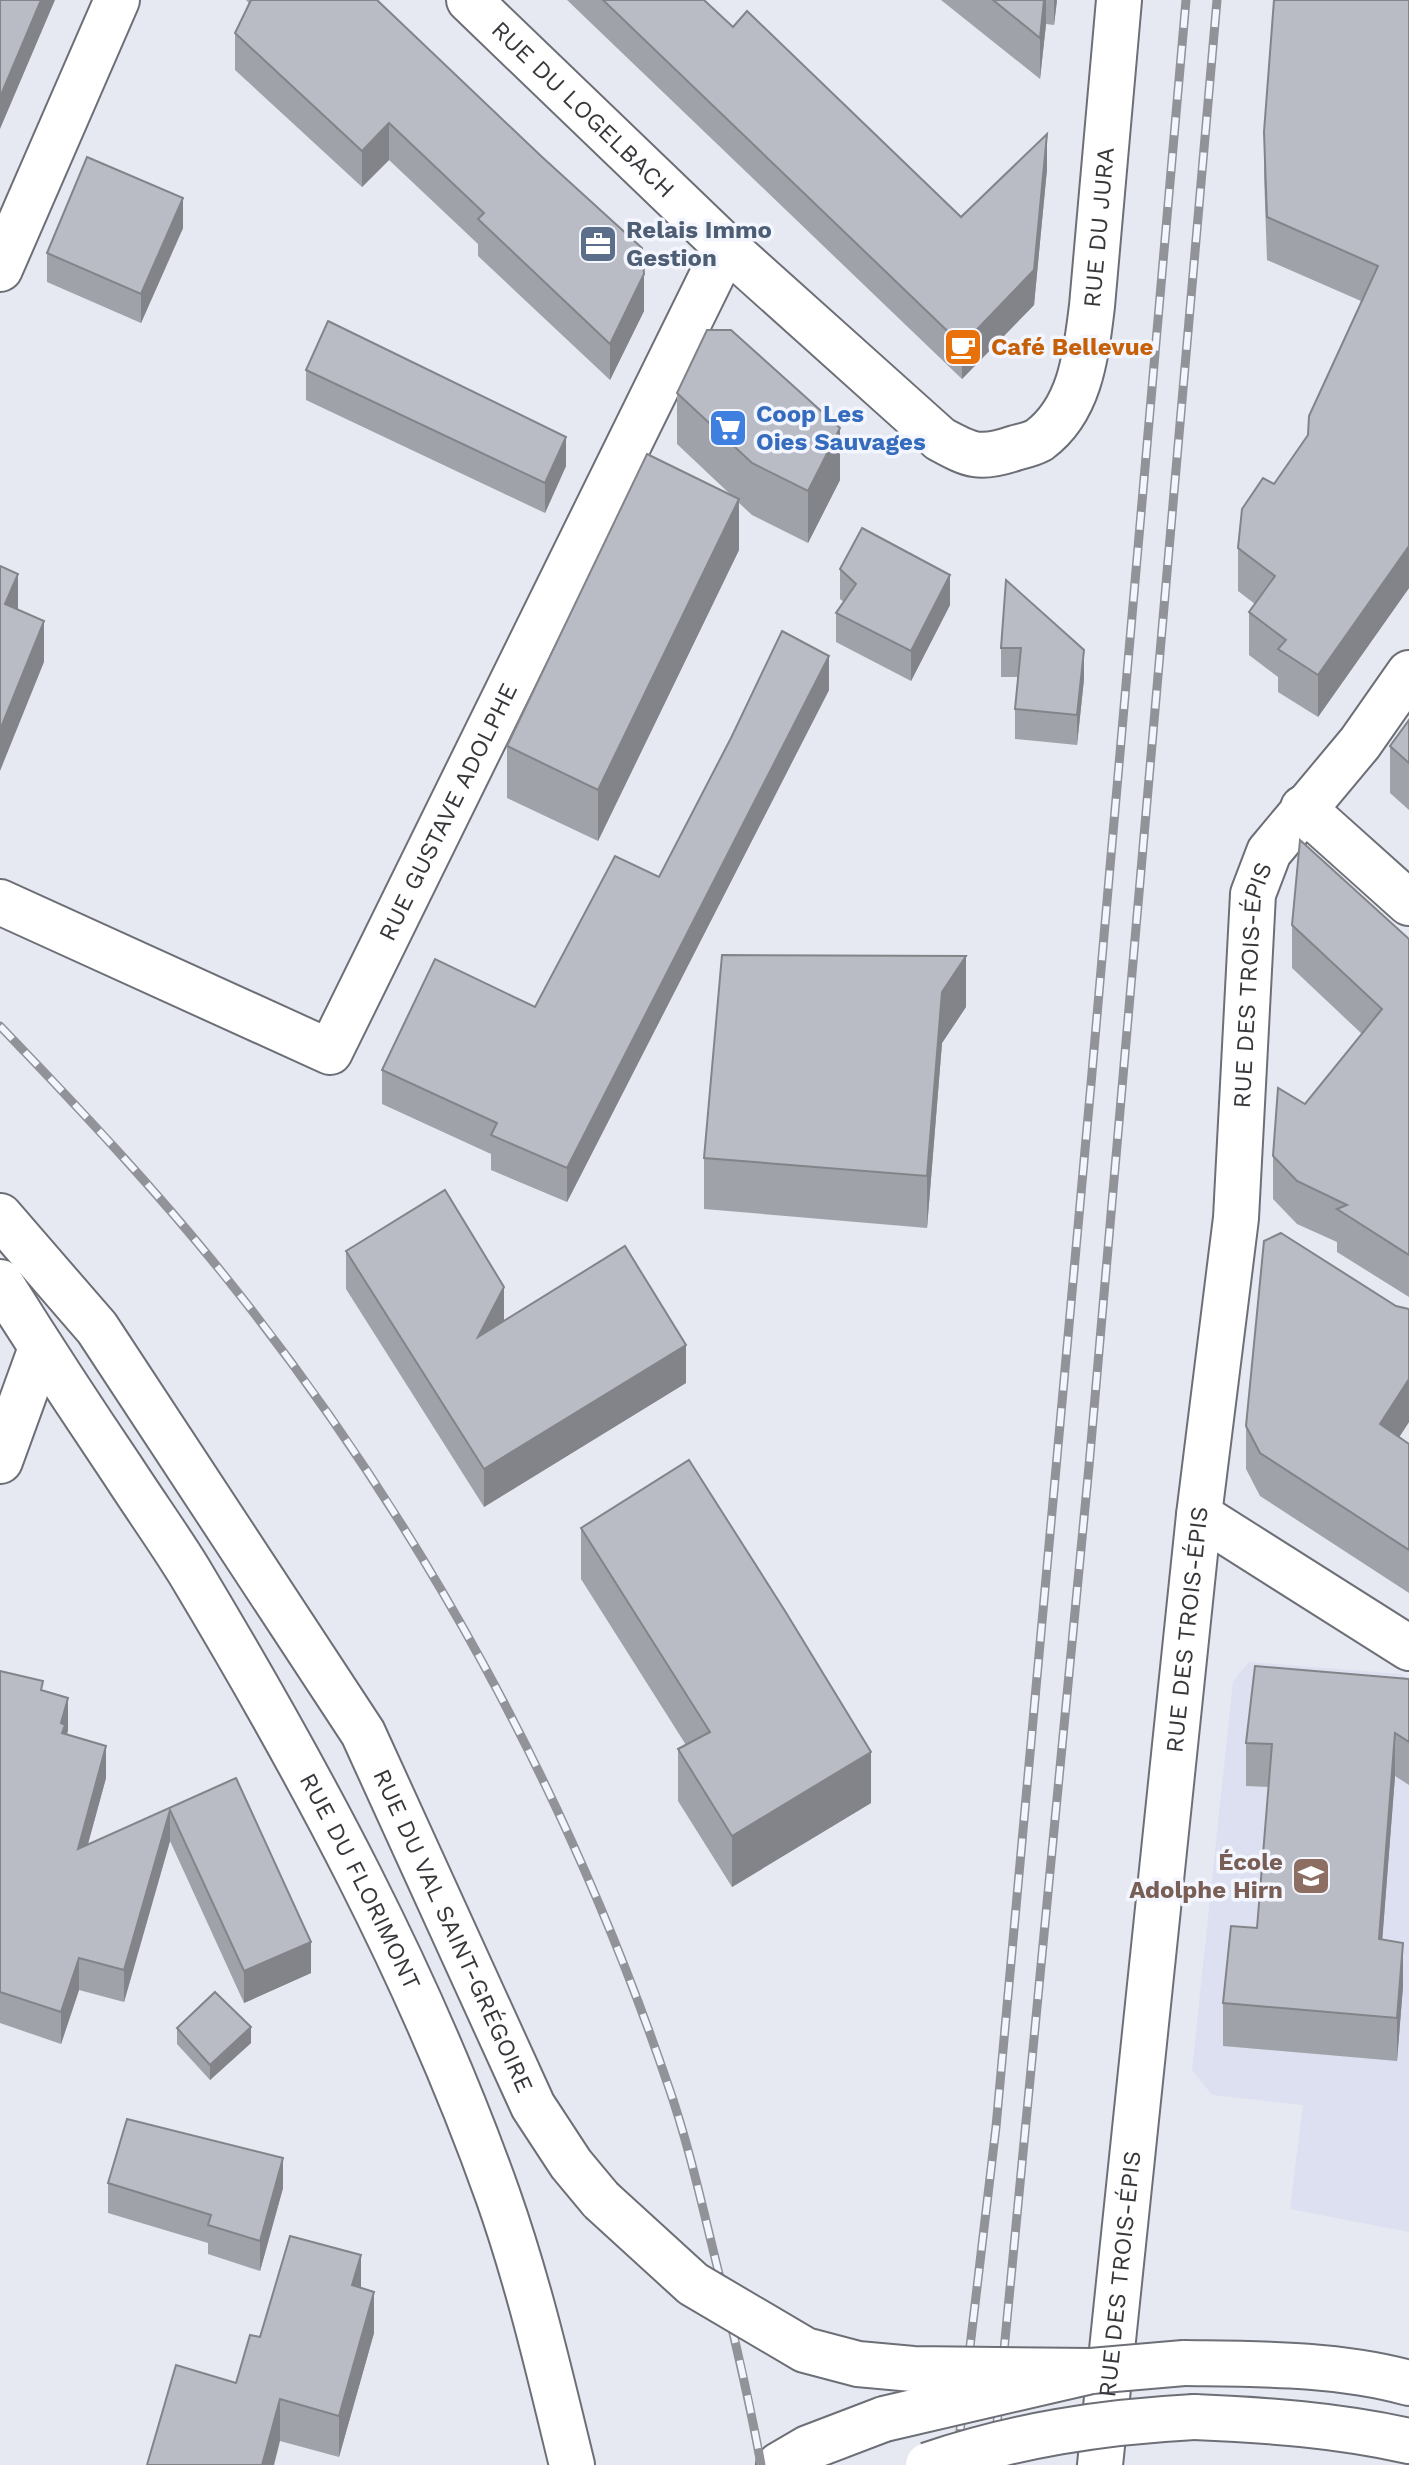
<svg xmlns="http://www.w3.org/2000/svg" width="1409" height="2465" viewBox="0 0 1409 2465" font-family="'Work Sans',sans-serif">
  <rect width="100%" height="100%" fill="#e6e9f1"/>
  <path fill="#dce0f0" d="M 1249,1662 L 1401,1674 L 1409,1679 L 1409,2232 L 1290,2209 L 1303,2105 L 1212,2095 L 1192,2070 L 1233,1681 Z"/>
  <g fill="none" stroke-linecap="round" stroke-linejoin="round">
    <g stroke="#6d6f77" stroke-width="48">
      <g id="street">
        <path id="s1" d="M 469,0 L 726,247 L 940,439 C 971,456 980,460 1015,448 C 1023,446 1032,444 1039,440 C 1081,409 1086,354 1092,306 L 1119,0"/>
        <path d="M 0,269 L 117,0"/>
        <path d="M 1303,808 L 1409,903"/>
        <path id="s2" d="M 0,902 L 330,1052 L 726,247"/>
        <path d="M 0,1461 L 41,1348"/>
        <path d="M 1199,1515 L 1409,1648"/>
        <path id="s3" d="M 1100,2465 L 1199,1515 L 1236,1218 L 1253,894 L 1269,852 L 1360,743 L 1409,673"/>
      </g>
    </g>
    <g stroke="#6d6f77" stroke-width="48">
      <g id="secondary">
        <path id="s4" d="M 0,1216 L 97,1328 L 363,1733 L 533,2106 L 571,2164 L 601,2200"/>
        <path id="s5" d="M 0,1282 C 40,1346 81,1409 123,1471 C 145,1505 168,1537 189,1571 C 309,1771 420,1976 498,2196 C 529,2284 550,2375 572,2465"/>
        <path d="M 1184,2363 C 1258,2364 1337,2363 1409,2383"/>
        <path d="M 1194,2417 C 1267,2420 1337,2425 1409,2441"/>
        <path d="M 779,2465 L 808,2448 L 884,2419"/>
      </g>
    </g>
    <use href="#street" stroke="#fff" stroke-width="44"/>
    <use href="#secondary" stroke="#fff" stroke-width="44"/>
    <g stroke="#919399" stroke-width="9">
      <g id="rail">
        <path d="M 0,1026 C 79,1108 157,1191 228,1280 C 420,1520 569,1794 668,2085 C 690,2148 704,2214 720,2278 C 735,2340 750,2402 761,2465"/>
        <path d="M 956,2465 L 996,2127 L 1091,1084 L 1186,0"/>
        <path d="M 993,2465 L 1089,1466 L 1217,0"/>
      </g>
    </g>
    <use href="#rail" stroke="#f4f6ff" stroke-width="6" stroke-dasharray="18" stroke-linecap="butt"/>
    <g stroke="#6d6f77" stroke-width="48" stroke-linecap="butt">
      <g id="secondary-bridge">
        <path d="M 601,2200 L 693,2284 L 805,2350 L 858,2364 L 913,2369 L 1091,2371"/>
        <path d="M 884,2419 L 1091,2371 L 1184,2363"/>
        <path d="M 928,2465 C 1016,2435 1101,2422 1194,2417"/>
      </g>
    </g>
    <use href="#secondary-bridge" stroke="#fff" stroke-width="44"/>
  </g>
  <g fill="#9fa2a9">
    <path d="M 246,0 L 377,0 L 644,311 L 610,380 L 478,256 L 478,244 L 389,160 L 362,187 L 235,70 L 235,33 L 249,3 Z"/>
    <path d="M 567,0 L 704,0 L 733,27 L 961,217 L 1047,169 L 1034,305 L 962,379 Z"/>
    <path d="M 941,0 L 1057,0 L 1054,25 L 1046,24 L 1040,79 Z"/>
    <path d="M 1409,0 L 1409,588 L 1318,717 L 1278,692 L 1278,677 L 1249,655 L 1249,612 L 1255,604 L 1238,591 L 1238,548 L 1274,484 L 1308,435 L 1361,301 L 1267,260 L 1264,175 L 1264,132 Z"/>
    <path d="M 183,228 L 141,323 L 47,282 L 47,253 Z"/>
    <path d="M 306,370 L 566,466 L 545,513 L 306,400 Z"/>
    <path d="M 677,393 L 840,480 L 808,543 L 752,515 L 739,503 L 739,550 L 598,841 L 507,798 L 507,746 L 731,495 L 677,444 Z"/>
    <path d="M 840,569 L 950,605 L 911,681 L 836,642 L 836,613 L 844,602 L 840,599 Z"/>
    <path d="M 1006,580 L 1084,679 L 1077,745 L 1015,739 L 1015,709 L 1018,677 L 1001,677 L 1001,648 Z"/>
    <path d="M 829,690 L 567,1202 L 491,1170 L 491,1154 L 382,1104 L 382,1070 L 535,1007 L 659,877 Z"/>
    <path d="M 1409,720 L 1409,810 L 1390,793 L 1390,746 Z"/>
    <path d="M 1292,925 L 1409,939 L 1409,1297 L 1337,1252 L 1337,1242 L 1297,1224 L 1273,1199 L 1273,1156 L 1305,1104 L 1362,1034 L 1292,968 Z"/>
    <path d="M 966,1007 L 942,1043 L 927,1228 L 704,1209 L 704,1158 Z"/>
    <path d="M 346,1251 L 504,1321 L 686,1383 L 484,1507 L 346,1289 Z"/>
    <path d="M 1396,1306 L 1409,1309 L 1409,1422 L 1399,1437 L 1409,1444 L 1409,1593 L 1260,1496 L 1246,1469 L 1246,1426 Z"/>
    <path d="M 581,1528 L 871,1803 L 732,1887 L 678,1801 L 678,1749 L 686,1745 L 581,1579 Z"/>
    <path d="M 0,1671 L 43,1691 L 68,1730 L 67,1734 L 106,1778 L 88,1844 L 236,1778 L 311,1973 L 244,2003 L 170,1841 L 124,2002 L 79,1990 L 61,2044 L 0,2023 Z"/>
    <path d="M 1409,1679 L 1409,1785 L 1395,1776 L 1382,1940 L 1403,1986 L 1397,2061 L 1223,2046 L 1223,2003 L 1257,1928 L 1269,1787 L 1246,1786 L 1246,1743 Z"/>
    <path d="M 177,2028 L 251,2043 L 210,2080 L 177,2044 Z"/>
    <path d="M 108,2183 L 283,2188 L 260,2271 L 208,2254 L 208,2243 L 108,2213 Z"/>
    <path d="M 361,2288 L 374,2333 L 339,2457 L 280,2441 L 236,2383 L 260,2337 Z"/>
  </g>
  <g fill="#828489">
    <path d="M 41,0 L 55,0 L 0,129 L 0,97 Z"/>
    <path d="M 1044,0 L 1046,0 L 1046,24 L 1040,79 L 1040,38 Z"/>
    <path d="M 1054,0 L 1057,0 L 1054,25 Z"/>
    <path d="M 389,123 L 389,160 L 362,187 L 362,151 Z"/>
    <path d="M 1047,134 L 1047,169 L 1034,305 L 962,379 L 962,345 Z"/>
    <path d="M 183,198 L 183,228 L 141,323 L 141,294 Z"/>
    <path d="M 644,274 L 644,311 L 610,380 L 610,344 Z"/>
    <path d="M 840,428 L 840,480 L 808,543 L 808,491 Z"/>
    <path d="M 566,437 L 566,466 L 545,513 L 545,483 Z"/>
    <path d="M 739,499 L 739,550 L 598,841 L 598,790 Z"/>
    <path d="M 1409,546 L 1409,588 L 1318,717 L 1318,675 Z"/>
    <path d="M 18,574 L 18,615 L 5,604 Z"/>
    <path d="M 950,575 L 950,605 L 911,681 L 911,651 Z"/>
    <path d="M 44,621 L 44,662 L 0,771 L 0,730 Z"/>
    <path d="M 1084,650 L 1084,679 L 1077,745 L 1077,715 Z"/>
    <path d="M 829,656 L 829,690 L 567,1202 L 567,1168 Z"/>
    <path d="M 966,956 L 966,1007 L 942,1043 L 927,1228 L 927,1176 L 942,992 Z"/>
    <path d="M 504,1287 L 504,1325 L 478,1337 Z"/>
    <path d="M 686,1345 L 686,1383 L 484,1507 L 484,1469 Z"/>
    <path d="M 1409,1379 L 1409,1422 L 1380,1467 L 1380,1424 Z"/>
    <path d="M 68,1698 L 68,1730 L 65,1741 L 61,1723 Z"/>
    <path d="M 1395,1733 L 1395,1776 L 1379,1982 L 1379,1939 Z"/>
    <path d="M 106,1746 L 106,1778 L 78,1880 L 78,1849 Z"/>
    <path d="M 871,1752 L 871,1803 L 732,1887 L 732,1836 Z"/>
    <path d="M 170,1810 L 170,1841 L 124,2002 L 124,1970 Z"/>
    <path d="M 311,1942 L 311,1973 L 244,2003 L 244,1971 Z"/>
    <path d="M 1403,1943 L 1403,1986 L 1397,2061 L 1397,2018 Z"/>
    <path d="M 79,1958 L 79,1990 L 61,2044 L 61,2012 Z"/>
    <path d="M 251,2027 L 251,2043 L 210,2080 L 210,2065 Z"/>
    <path d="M 283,2158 L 283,2188 L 260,2271 L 260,2241 Z"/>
    <path d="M 361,2255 L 361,2297 L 352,2285 Z"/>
    <path d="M 374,2292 L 374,2333 L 339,2457 L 339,2416 Z"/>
    <path d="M 280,2399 L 280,2441 L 274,2465 L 262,2465 Z"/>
  </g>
  <g fill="#b9bcc4" stroke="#828489" stroke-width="2">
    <path d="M 0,0 L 41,0 L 0,97 Z"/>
    <path d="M 251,0 L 377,0 L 541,156 L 642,248 L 644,274 L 610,344 L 478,219 L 484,213 L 389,123 L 362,151 L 235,33 Z"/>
    <path d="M 603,0 L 704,0 L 733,27 L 747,11 L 961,217 L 1047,134 L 1034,270 L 962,345 Z"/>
    <path d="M 993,0 L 1044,0 L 1040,38 Z"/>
    <path d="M 1274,0 L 1409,0 L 1409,546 L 1318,675 L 1278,649 L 1286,640 L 1249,612 L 1275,576 L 1238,548 L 1242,509 L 1263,478 L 1274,484 L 1308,435 L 1309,416 L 1378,266 L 1267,217 L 1264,132 Z"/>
    <path d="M 87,157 L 183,198 L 141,294 L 47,253 Z"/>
    <path d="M 328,321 L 566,437 L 545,483 L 306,370 Z"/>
    <path d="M 707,330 L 731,330 L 840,428 L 808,491 L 752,463 L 677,393 Z"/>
    <path d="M 647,454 L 739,499 L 598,790 L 507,746 Z"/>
    <path d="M 862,528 L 950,575 L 911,651 L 836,613 L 856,584 L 840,569 Z"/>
    <path d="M 0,566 L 18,574 L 5,604 L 44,621 L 0,730 Z"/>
    <path d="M 1006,580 L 1084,650 L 1077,715 L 1015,709 L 1021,648 L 1001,648 Z"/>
    <path d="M 782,631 L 829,656 L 567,1168 L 491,1135 L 497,1123 L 382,1070 L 435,959 L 535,1007 L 615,856 L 659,877 L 731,738 Z"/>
    <path d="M 1409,720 L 1409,763 L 1390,746 Z"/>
    <path d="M 1300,840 L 1409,939 L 1409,1255 L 1337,1209 L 1347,1205 L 1297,1181 L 1273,1156 L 1278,1088 L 1305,1104 L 1382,1009 L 1292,925 Z"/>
    <path d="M 722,955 L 966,956 L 942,992 L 927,1176 L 704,1158 Z"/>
    <path d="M 445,1190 L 504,1287 L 478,1337 L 625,1246 L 686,1345 L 484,1469 L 346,1251 Z"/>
    <path d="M 1281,1233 L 1396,1306 L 1409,1309 L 1409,1379 L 1380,1424 L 1409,1444 L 1409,1550 L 1260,1453 L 1246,1426 L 1264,1241 Z"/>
    <path d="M 689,1460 L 785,1611 L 871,1752 L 732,1836 L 678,1749 L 710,1732 L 581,1528 Z"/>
    <path d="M 1255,1666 L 1409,1679 L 1409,1742 L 1395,1733 L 1379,1939 L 1403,1943 L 1397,2018 L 1223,2003 L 1231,1926 L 1257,1928 L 1272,1744 L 1246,1743 Z"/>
    <path d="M 0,1671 L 43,1681 L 41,1690 L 68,1698 L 61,1723 L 65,1725 L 62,1733 L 106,1746 L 78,1849 L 236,1778 L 311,1942 L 244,1971 L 170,1810 L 124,1970 L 79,1958 L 61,2012 L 0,1992 Z"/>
    <path d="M 215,1992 L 251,2027 L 210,2065 L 177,2028 Z"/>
    <path d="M 127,2119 L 283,2158 L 260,2241 L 208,2225 L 211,2215 L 108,2183 Z"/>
    <path d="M 290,2236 L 361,2255 L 352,2285 L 374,2292 L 339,2416 L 280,2399 L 262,2465 L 147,2465 L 176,2365 L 236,2383 L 250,2335 L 260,2337 Z"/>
  </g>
  <defs>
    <g id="office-square" transform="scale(2)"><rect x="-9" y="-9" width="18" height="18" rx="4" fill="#5c6f8a" stroke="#f4f6ff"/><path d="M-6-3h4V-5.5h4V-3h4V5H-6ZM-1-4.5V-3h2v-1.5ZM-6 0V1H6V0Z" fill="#fff"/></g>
    <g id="cafe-square" transform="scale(2)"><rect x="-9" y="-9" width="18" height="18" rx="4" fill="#e8710a" stroke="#f4f6ff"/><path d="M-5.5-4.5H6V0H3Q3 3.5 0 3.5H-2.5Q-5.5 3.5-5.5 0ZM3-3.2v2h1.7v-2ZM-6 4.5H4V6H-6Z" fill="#fff"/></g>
    <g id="supermarket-square" transform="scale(2)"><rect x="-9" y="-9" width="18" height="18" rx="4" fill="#3f7fe0" stroke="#f4f6ff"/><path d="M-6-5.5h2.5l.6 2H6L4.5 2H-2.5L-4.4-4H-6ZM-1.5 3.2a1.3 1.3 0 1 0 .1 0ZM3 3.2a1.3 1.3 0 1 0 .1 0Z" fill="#fff"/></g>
    <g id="school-square" transform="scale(2)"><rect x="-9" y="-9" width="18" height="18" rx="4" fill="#8d6e63" stroke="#f4f6ff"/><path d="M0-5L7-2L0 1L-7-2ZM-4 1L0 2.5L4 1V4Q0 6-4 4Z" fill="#fff"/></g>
  </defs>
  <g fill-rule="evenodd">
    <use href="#office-square" x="598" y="244"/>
    <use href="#cafe-square" x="963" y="347"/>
    <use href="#supermarket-square" x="728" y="428"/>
    <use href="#school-square" x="1311" y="1876"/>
  </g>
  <g text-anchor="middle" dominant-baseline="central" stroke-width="7" stroke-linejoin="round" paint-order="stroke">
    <g font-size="24" fill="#37383b" stroke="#f4f6ff">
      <text stroke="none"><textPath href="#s1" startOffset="158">RUE DU LOGELBACH</textPath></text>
      <text stroke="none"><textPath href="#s1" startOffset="976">RUE DU JURA</textPath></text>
      <text stroke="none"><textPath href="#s2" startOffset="630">RUE GUSTAVE ADOLPHE</textPath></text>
      <text stroke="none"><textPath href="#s3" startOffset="1488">RUE DES TROIS-ÉPIS</textPath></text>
      <text stroke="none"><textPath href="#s3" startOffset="840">RUE DES TROIS-ÉPIS</textPath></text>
      <text stroke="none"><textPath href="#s5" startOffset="700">RUE DU FLORIMONT</textPath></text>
      <text stroke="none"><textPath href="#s4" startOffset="850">RUE DU VAL SAINT-GRÉGOIRE</textPath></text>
      <text stroke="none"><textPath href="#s3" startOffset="192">RUE DES TROIS-ÉPIS</textPath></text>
    </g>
    <g font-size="24" font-weight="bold" fill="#4e5e75" stroke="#f4f6ff" text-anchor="start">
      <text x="626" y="230">Relais Immo<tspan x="626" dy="28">Gestion</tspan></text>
    </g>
    <g font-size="24" font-weight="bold" fill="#c56008" stroke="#f4f6ff" text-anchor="start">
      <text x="991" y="347">Café Bellevue</text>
    </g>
    <g font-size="24" font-weight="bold" fill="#366cbe" stroke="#f4f6ff" text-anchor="start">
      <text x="756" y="414">Coop Les<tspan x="756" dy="28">Oies Sauvages</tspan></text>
    </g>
    <g font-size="24" font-weight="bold" fill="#785e54" stroke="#f4f6ff" text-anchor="end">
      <text x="1283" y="1862">École<tspan x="1283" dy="28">Adolphe Hirn</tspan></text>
    </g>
  </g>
</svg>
